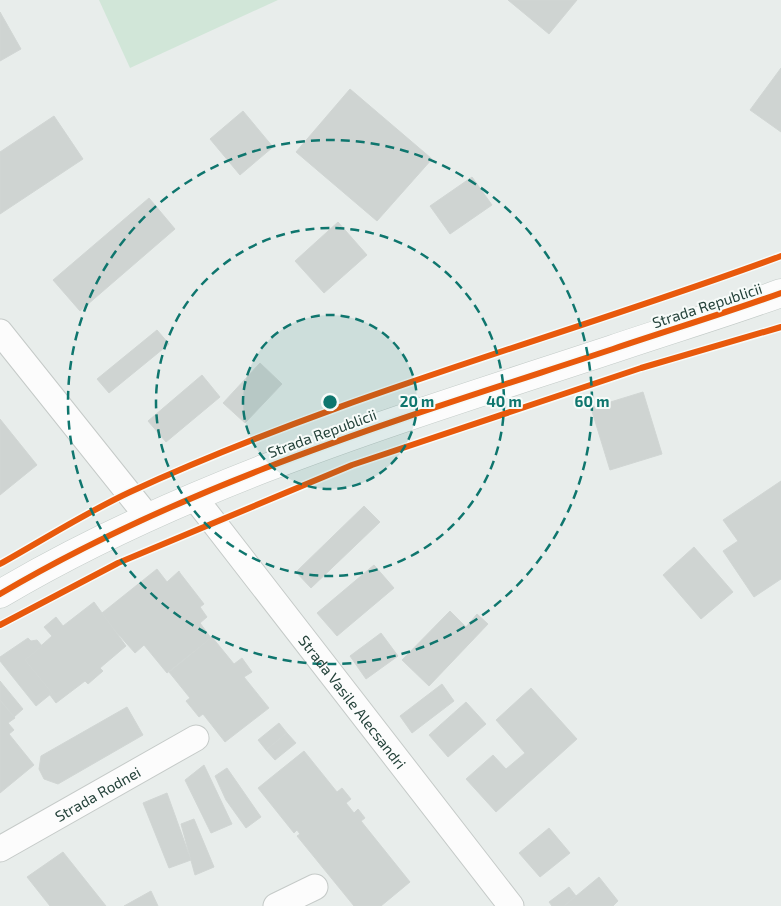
<svg xmlns="http://www.w3.org/2000/svg" width="781" height="906" viewBox="0 0 781 906" font-family="'Exo 2',sans-serif">
  <rect width="100%" height="100%" fill="#e8edeb"/>
  <path fill="#d1e6d8" d="M 99,0 L 278,0 L 130,68 Z"/>
  <g fill="#cfd4d2" stroke="#d1d6d4">
    <path d="M 508,0 L 577,0 L 549,34 Z"/>
    <path d="M 0,12 L 21,49 L 0,61 Z"/>
    <path d="M 781,68 L 781,132 L 750,110 Z"/>
    <path d="M 350,89 L 432,159 L 377,221 L 296,152 Z"/>
    <path d="M 243,111 L 273,147 L 240,175 L 210,139 Z"/>
    <path d="M 54,116 L 83,159 L 0,214 L 0,152 Z"/>
    <path d="M 472,177 L 492,205 L 450,234 L 430,206 Z"/>
    <path d="M 149,198 L 175,229 L 80,311 L 53,280 Z"/>
    <path d="M 338,222 L 367,255 L 324,293 L 295,261 Z"/>
    <path d="M 157,330 L 169,344 L 109,393 L 97,379 Z"/>
    <path d="M 260,363 L 282,384 L 245,423 L 223,403 Z"/>
    <path d="M 202,375 L 220,397 L 166,442 L 148,421 Z"/>
    <path d="M 643,392 L 662,454 L 610,470 L 591,408 Z"/>
    <path d="M 0,419 L 37,465 L 0,495 Z"/>
    <path d="M 781,481 L 781,579 L 754,597 L 723,551 L 738,541 L 723,520 Z"/>
    <path d="M 364,506 L 380,522 L 311,588 L 296,572 Z"/>
    <path d="M 694,547 L 733,592 L 701,619 L 663,575 Z"/>
    <path d="M 374,565 L 394,588 L 337,636 L 317,613 Z"/>
    <path d="M 157,569 L 167,582 L 179,571 L 180,573 L 204,604 L 200,607 L 207,617 L 200,623 L 211,638 L 167,673 L 144,645 L 135,653 L 102,616 L 102,613 Z"/>
    <path d="M 94,602 L 126,646 L 100,668 L 103,671 L 88,684 L 85,681 L 56,703 L 50,695 L 52,693 L 25,660 L 52,636 L 44,627 L 56,617 L 63,626 Z"/>
    <path d="M 450,611 L 466,627 L 477,614 L 488,624 L 429,686 L 402,660 Z"/>
    <path d="M 381,633 L 398,656 L 366,679 L 350,656 Z"/>
    <path d="M 212,637 L 234,664 L 242,658 L 252,672 L 244,677 L 269,708 L 225,742 L 203,714 L 199,717 L 186,701 L 190,698 L 169,672 Z"/>
    <path d="M 28,638 L 31,641 L 37,640 L 42,646 L 25,660 L 52,693 L 36,706 L 0,661 L 0,657 Z"/>
    <path d="M 0,681 L 23,709 L 14,717 L 0,700 Z"/>
    <path d="M 442,684 L 454,701 L 412,733 L 400,716 Z"/>
    <path d="M 531,688 L 577,739 L 496,812 L 466,779 L 493,755 L 506,769 L 525,753 L 496,720 Z"/>
    <path d="M 0,700 L 15,718 L 8,723 L 14,730 L 9,734 L 34,765 L 0,793 Z"/>
    <path d="M 466,702 L 486,724 L 448,757 L 429,735 Z"/>
    <path d="M 127,707 L 143,735 L 58,784 L 44,779 L 39,769 L 41,756 Z"/>
    <path d="M 279,723 L 287,733 L 266,750 L 258,740 Z"/>
    <path d="M 287,733 L 296,743 L 275,760 L 266,750 Z"/>
    <path d="M 304,751 L 337,792 L 342,788 L 351,799 L 346,803 L 354,813 L 358,809 L 365,818 L 361,821 L 410,882 L 381,906 L 354,906 L 297,836 L 300,834 L 297,830 L 294,833 L 258,788 Z"/>
    <path d="M 204,765 L 232,824 L 211,833 L 185,780 Z"/>
    <path d="M 227,768 L 261,817 L 246,828 L 226,800 L 215,776 Z"/>
    <path d="M 167,793 L 191,860 L 169,868 L 143,803 Z"/>
    <path d="M 194,819 L 214,867 L 195,875 L 181,824 Z"/>
    <path d="M 549,828 L 570,853 L 540,877 L 519,853 Z"/>
    <path d="M 63,852 L 106,906 L 50,906 L 27,877 Z"/>
    <path d="M 599,877 L 618,901 L 613,906 L 564,906 Z"/>
    <path d="M 569,887 L 576,896 L 564,906 L 552,906 L 549,902 Z"/>
    <path d="M 151,891 L 158,906 L 124,906 Z"/>
  </g>
  <g fill="none" stroke-linecap="round" stroke-linejoin="round">
    <g stroke="#c5cac8" stroke-width="27">
      <g id="minor">
        <path d="M 0,332 L 147,516"/>
        <path id="s1" d="M 194,497 L 511,906"/>
        <path id="s2" d="M 0,849 L 196,738"/>
        <path d="M 276,906 L 315,887"/>
      </g>
    </g>
    <g stroke="#c3cbc8" stroke-width="29">
      <path id="secondary" d="M 0,594 C 191,481 404,418 613,349 C 669,330 726,313 781,293"/>
    </g>
    <use href="#minor" stroke="#fcfcfc" stroke-width="25"/>
    <use href="#secondary" stroke="#fcfcfc" stroke-width="28"/>
    <g stroke="#f7fbf9" stroke-width="9">
      <g id="cycleway">
        <path d="M 0,564 C 43,540 85,513 130,492 C 340,395 565,336 781,256"/>
        <path d="M 0,594 C 191,481 404,418 613,349 C 669,330 726,313 781,293"/>
        <path d="M 0,625 L 118,563 L 352,465 L 641,368 L 781,327"/>
      </g>
    </g>
    <use href="#cycleway" stroke="#e8590c" stroke-width="6"/>
  </g>
  <circle cx="330" cy="402" r="87" fill="#0f766e" fill-opacity=".12"/>
  <g fill="none" stroke="#0f766e" stroke-width="2.5" stroke-dasharray="9 6">
    <circle cx="330" cy="402" r="87"/>
    <circle cx="330" cy="402" r="174"/>
    <circle cx="330" cy="402" r="262"/>
  </g>
  <g text-anchor="middle" dominant-baseline="central" stroke-width="4" stroke-linejoin="round" paint-order="stroke">
    <g font-size="15" fill="#24423a" stroke="#f7fbf9">
      <text transform="translate(707 305) rotate(-18)">Strada Republicii</text>
      <text transform="translate(322 433) rotate(-20)">Strada Republicii</text>
      <text stroke="none"><textPath href="#s1" startOffset="259">Strada Vasile Alecsandri</textPath></text>
      <text stroke="none"><textPath href="#s2" startOffset="112">Strada Rodnei</textPath></text>
    </g>
  </g>
  <circle cx="330" cy="402" r="8" fill="#0f766e" stroke="#f7fbf9" stroke-width="2.5"/>
  <g font-size="15" text-anchor="middle" font-weight="bold" fill="#0f766e" stroke="#f7fbf9" stroke-width="4" stroke-linejoin="round" paint-order="stroke">
    <text x="417" y="407">20 m</text>
    <text x="504" y="407">40 m</text>
    <text x="592" y="407">60 m</text>
  </g>
</svg>
